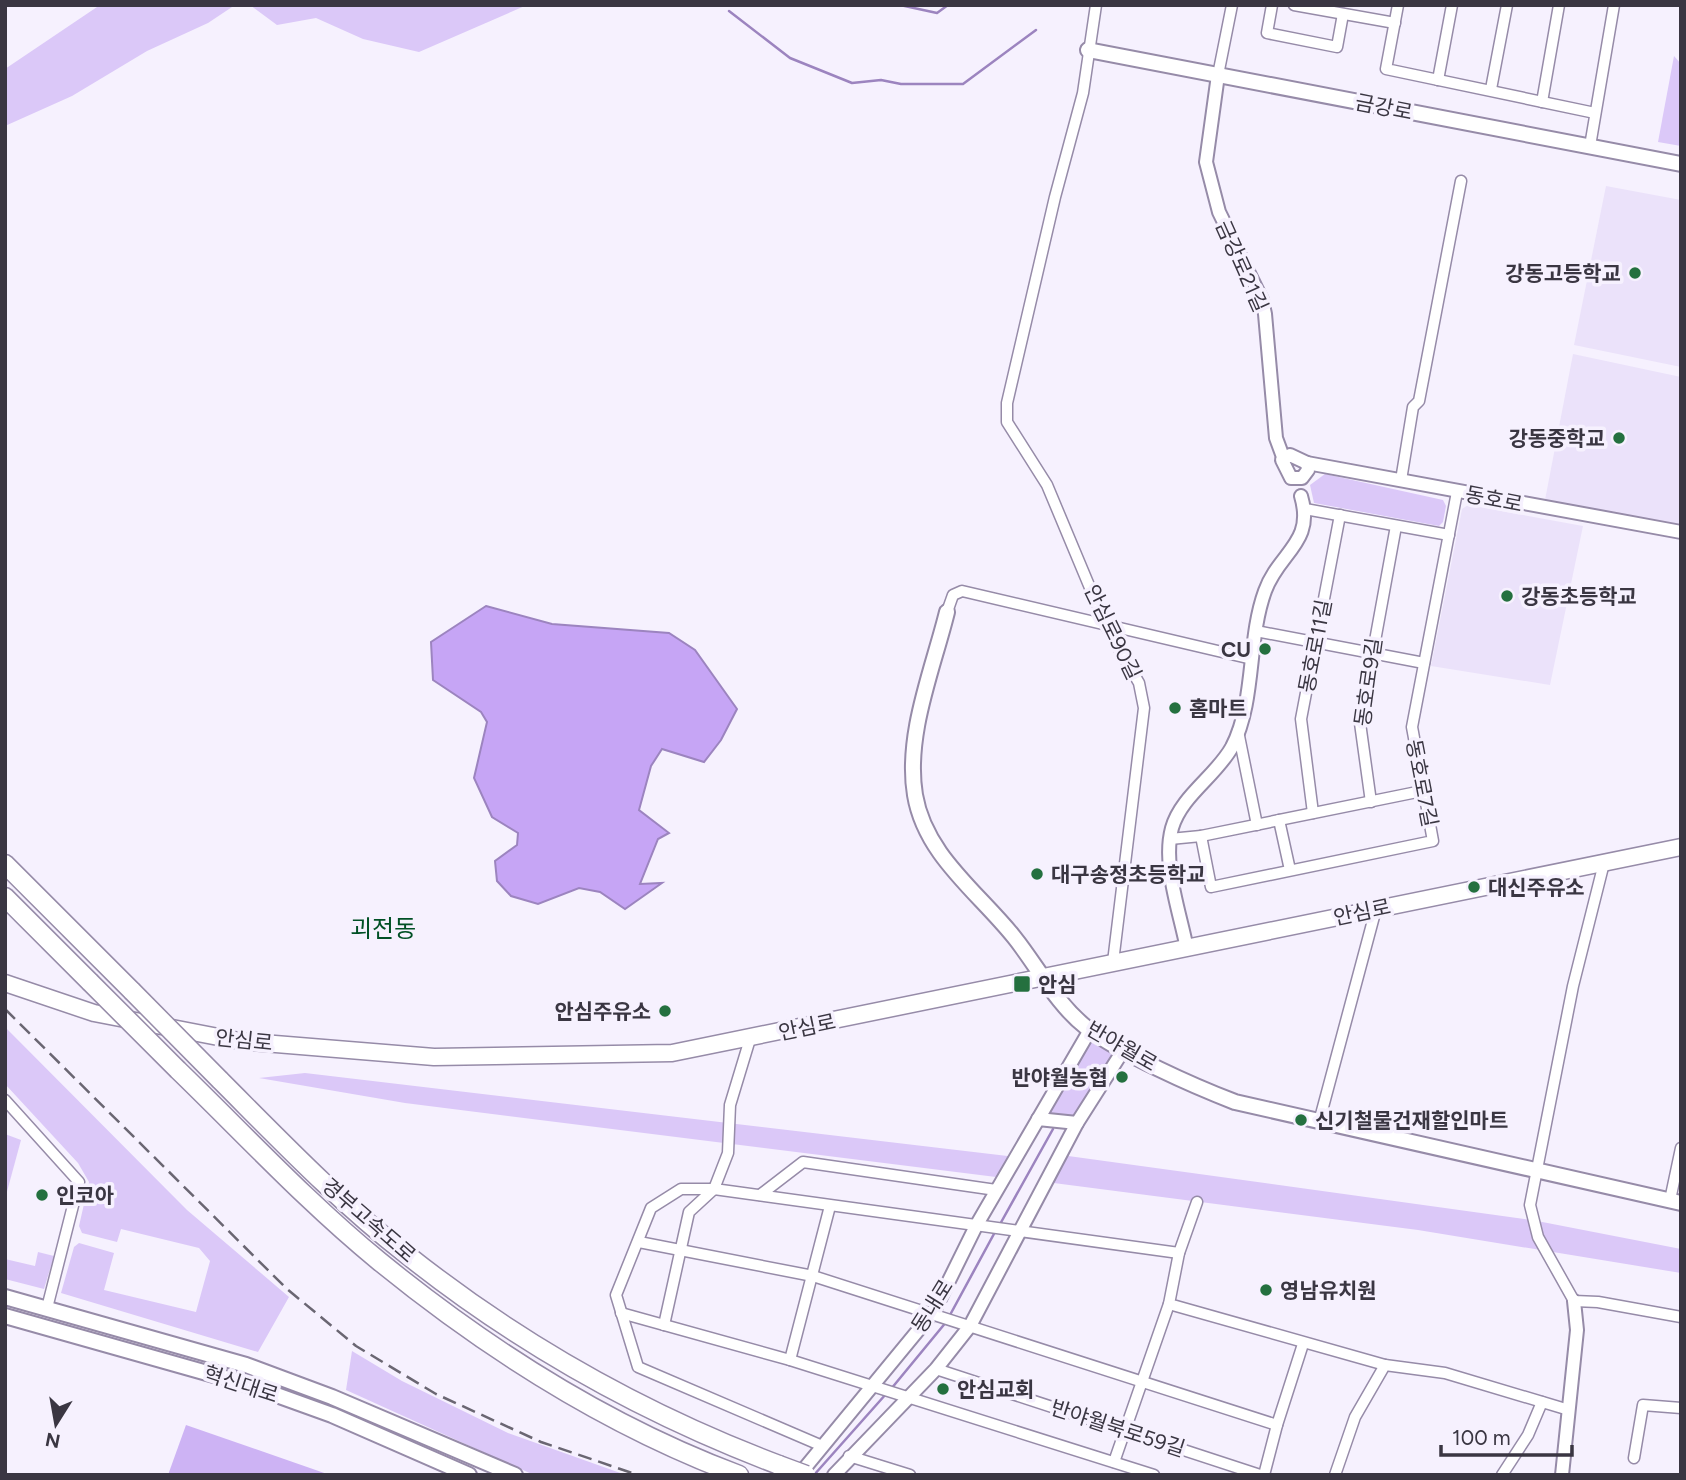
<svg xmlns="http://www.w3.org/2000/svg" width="1686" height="1480" viewBox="0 0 1686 1480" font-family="Figtree,'Noto Sans KR',sans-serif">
  <rect width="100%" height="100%" fill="#f6f1fe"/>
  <g fill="#ebe2fa">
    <path d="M 1606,186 L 1681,200 L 1681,367 L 1574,345 Z"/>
    <path d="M 1573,354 L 1681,377 L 1680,524 L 1545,500 Z"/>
    <path d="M 1468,505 L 1583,526 L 1550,685 L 1431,666 L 1462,509 Z"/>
  </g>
  <g fill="#dbc8f8">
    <path d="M 100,5 L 235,5 L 208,23 L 147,51 L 72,96 L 5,126 L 5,69 Z"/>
    <path d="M 250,5 L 527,5 L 419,52 L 363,39 L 316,18 L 277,25 Z"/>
    <path d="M 1674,56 L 1681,64 L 1681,146 L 1658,142 Z"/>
    <path d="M 1325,474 L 1443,500 L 1446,506 L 1443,522 L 1439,526 L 1314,503 L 1310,485 Z"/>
    <path d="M 5,1027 L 187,1210 L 289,1297 L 258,1352 L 61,1293 L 74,1247 L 79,1243 L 114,1253 L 104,1290 L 196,1312 L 210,1261 L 199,1248 L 121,1229 L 117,1242 L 82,1233 L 79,1226 L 89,1182 L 78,1163 L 5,1084 Z"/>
    <path d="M 1090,1030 L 1124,1049 L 1077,1123 L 1038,1119 Z"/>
    <path d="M 305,1073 L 1016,1157 L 1004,1178 L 405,1103 L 259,1078 Z"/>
    <path d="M 5,1134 L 21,1140 L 5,1199 Z"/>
    <path d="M 1061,1155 L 1532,1220 L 1681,1249 L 1681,1273 L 1418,1230 L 1046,1182 Z"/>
    <path d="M 38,1252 L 54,1256 L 44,1289 L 5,1279 L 5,1259 L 35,1266 Z"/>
    <path d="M 352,1351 L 402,1381 L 508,1433 L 626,1475 L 534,1475 L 346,1390 Z"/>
  </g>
  <path fill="#cdb3f4" d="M 186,1425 L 330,1475 L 168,1475 Z"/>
  <path fill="#c6a5f5" stroke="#9c84bf" stroke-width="2" d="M 486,606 L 552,624 L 669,633 L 695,650 L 737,709 L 721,740 L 704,762 L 662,749 L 651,766 L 639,810 L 669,833 L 658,839 L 640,884 L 662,883 L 625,909 L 600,892 L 579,888 L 538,904 L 511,896 L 497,881 L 495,861 L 517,845 L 518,833 L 492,817 L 474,778 L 487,722 L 481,712 L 433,680 L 431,642 Z"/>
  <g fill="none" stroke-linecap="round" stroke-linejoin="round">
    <g stroke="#9c84bf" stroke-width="2.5">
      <path d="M 900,5 L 937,13 L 948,5"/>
      <path d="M 729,11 L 790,58 L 852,83 L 881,80 L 901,84 L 963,84 L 1036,30"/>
      <path d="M 999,1226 L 1053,1129"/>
      <path d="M 950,1315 L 995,1232"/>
      <path d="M 891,1389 L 947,1321"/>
      <path d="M 814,1475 L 886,1394"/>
    </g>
    <g stroke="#968ba8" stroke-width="13">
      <g id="minor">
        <path d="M 1096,5 L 1083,93 L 1055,197 L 1007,403 L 1007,422 L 1047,485 L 1106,626 L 1139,683 L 1144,708 L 1113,962"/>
        <path d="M 1272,5 L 1267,33 L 1337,47 L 1343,14"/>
        <path d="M 1294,5 L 1395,23"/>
        <path d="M 1398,5 L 1386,69 L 1595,113"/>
        <path d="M 1218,75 L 1232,5"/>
        <path d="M 1438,80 L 1452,5"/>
        <path d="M 1491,89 L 1507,5"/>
        <path d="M 1542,102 L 1559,5"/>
        <path d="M 1590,146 L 1614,5"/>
        <path d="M 1401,480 L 1413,407 L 1419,401 L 1461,181"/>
        <path d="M 1305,509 L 1449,535"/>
        <path d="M 947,612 L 953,595 L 962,591 L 1252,659"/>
        <path d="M 1256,631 L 1424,663"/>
        <path d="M 1238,731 L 1257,825"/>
        <path d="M 1371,802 L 1360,723 L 1396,526"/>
        <path d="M 1313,813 L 1301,719 L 1340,515"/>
        <path d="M 1279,820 L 1290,870"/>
        <path d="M 1201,836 L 1211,887 L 1433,841 L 1412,727 L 1457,492"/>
        <path d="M 1170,839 L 1201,836 L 1422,791"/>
        <path d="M 1604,863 L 1573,986 L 1530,1205 L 1538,1237 L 1574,1301 L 1598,1302 L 1681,1317"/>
        <path d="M 750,1039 L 730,1105 L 728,1153 L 714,1189 L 1179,1253"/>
        <path d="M 5,1100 L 79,1182 L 47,1308"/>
        <path d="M 1319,1122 L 1376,909"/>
        <path d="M 714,1189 L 681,1189 L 651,1208 L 616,1295 L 638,1367 L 820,1445"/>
        <path d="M 760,1195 L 803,1162 L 996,1190"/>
        <path d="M 1670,1200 L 1681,1148"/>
        <path d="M 1197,1202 L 1179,1253 L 1169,1304 L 1385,1365"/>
        <path d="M 639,1242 L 813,1276 L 1277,1425 L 1303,1344"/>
        <path d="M 621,1313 L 790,1360 L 1154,1475"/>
        <path d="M 664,1325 L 689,1212 L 714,1189"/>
        <path d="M 790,1360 L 830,1206"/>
        <path d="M 936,1369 L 1260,1475"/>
        <path d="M 849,1456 L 910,1475"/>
        <path d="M 1634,1458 L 1643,1405 L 1681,1408"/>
        <path d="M 1114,1462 L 1169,1304"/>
        <path d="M 1264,1475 L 1277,1425"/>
        <path d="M 1335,1475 L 1355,1417 L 1385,1365 L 1445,1373 L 1569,1410"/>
        <path d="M 1502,1475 L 1528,1435 L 1542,1402"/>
      </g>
    </g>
    <g stroke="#968ba8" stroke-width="16">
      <g id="tertiary">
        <path d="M 1218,75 L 1206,162 L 1219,212 L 1262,300 L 1265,314 L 1276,438 L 1283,457"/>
        <path d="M 1290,455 L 1307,463 L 1308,470 L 1302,478 L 1291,478 L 1282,460 Z"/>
        <path d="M 1307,463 L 1681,532"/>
        <path d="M 1187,949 C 1180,912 1162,865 1172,828 C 1181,796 1216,776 1232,747 C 1256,700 1247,640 1265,591 C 1279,552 1315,543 1301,496"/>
        <path d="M 1038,1119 L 1077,1123"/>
        <path d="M 799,1475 L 934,1311 L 976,1226 L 1090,1030"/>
        <path d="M 834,1475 L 936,1369 L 970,1326 L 1077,1123 L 1124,1049"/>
        <path d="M 1562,1475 L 1577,1330 L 1574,1301"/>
      </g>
    </g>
    <g stroke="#968ba8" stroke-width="18">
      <g id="secondary">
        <path d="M 1088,50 L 1681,164"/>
        <path d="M 947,612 C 933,669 905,735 915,795 C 925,855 978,892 1014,937 C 1039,968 1055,1003 1087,1028 C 1124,1055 1191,1085 1235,1102 L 1681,1203"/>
        <path d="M 5,1297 L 246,1365 L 332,1397 L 515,1475"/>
        <path d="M 5,1316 L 246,1384 L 332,1415 L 469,1475"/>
      </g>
    </g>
    <g stroke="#968ba8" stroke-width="19">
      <path id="primary" d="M 5,983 L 94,1013 L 239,1041 L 434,1057 L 672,1053 L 1681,847"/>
    </g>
    <g stroke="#968ba8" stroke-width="21">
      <g id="motorway">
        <path d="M 5,864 L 132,991"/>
        <path d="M 5,897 L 90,982"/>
        <path d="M 178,1070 C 244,1134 308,1203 379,1261 C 487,1349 608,1426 739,1475"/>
        <path d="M 220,1080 C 280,1140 339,1202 406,1254 C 519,1344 644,1414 779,1465"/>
      </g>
    </g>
    <use href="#minor" stroke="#fff" stroke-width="10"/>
    <use href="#tertiary" stroke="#fff" stroke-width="12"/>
    <use href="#secondary" stroke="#fff" stroke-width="14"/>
    <use href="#primary" stroke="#fff" stroke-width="16"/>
    <use href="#motorway" stroke="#fff" stroke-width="18"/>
    <path stroke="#6a6672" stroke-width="2.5" stroke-dasharray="14 7" stroke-linecap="butt" d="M 5,1009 L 287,1289 L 356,1346 L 436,1394 L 541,1442 L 638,1475"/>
    <g stroke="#968ba8" stroke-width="21" stroke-linecap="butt">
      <g id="motorway-bridge">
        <path d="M 90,982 L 178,1070"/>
        <path d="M 132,991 L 220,1080"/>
        <path d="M 779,1465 L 806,1475"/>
      </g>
    </g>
    <use href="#motorway-bridge" stroke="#fff" stroke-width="18"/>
  </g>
  <g fill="#24703f" stroke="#f6f1fe" stroke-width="2.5">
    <circle cx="1635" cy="273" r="7"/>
    <circle cx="1619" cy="438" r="7"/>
    <circle cx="1507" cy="596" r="7"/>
    <circle cx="1265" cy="649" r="7"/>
    <circle cx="1175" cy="708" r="7"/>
    <circle cx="1037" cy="874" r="7"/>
    <circle cx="1474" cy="887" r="7"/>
    <rect x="1013" y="975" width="18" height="18" rx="3.5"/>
    <circle cx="665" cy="1011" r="7"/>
    <circle cx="1122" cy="1077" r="7"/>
    <circle cx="1301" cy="1120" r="7"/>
    <circle cx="42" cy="1195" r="7"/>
    <circle cx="1266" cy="1290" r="7"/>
    <circle cx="943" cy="1389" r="7"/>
  </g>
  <g text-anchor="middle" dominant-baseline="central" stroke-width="7" stroke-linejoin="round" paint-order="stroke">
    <g font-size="21" fill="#3a3642" stroke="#f6f1fe">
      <text transform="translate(1384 107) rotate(11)">금강로</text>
      <text transform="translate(1242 266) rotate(66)">금강로21길</text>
      <text transform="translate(1494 499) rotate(11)">동호로</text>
      <text transform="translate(1113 632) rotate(64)">안심로90길</text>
      <text transform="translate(1315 646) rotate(-79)">동호로11길</text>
      <text transform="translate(1368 682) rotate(-82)">동호로9길</text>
      <text transform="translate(1422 783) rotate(79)">동호로7길</text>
      <text transform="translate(1362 912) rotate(-12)">안심로</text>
      <text transform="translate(807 1027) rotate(-12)">안심로</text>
      <text transform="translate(244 1040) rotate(6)">안심로</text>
      <text transform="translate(1122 1046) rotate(30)">반야월로</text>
      <text transform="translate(369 1220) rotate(41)">경부고속도로</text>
      <text transform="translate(932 1306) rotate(-58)">동내로</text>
      <text transform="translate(241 1384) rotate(18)">혁신대로</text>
      <text transform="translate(1118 1428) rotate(18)">반야월북로59길</text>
    </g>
    <g font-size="21" font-weight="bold" fill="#3a3642" stroke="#f6f1fe" text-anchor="start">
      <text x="1621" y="273" text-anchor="end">강동고등학교</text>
      <text x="1605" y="438" text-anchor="end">강동중학교</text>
      <text x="1521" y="596">강동초등학교</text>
      <text x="1251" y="649" text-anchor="end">CU</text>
      <text x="1189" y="708">홈마트</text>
      <text x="1051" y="874">대구송정초등학교</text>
      <text x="1488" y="887">대신주유소</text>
      <text x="1038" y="984">안심</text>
      <text x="651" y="1011" text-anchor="end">안심주유소</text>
      <text x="1108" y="1077" text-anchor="end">반야월농협</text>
      <text x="1315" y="1120">신기철물건재할인마트</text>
      <text x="56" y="1195">인코아</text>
      <text x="1280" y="1290">영남유치원</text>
      <text x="957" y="1389">안심교회</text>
    </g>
    <g font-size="24" fill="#005025" stroke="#f6f1fe">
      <text x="383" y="928">괴전동</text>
    </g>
  </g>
  <rect width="1686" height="1480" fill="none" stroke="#3a3642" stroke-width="14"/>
  <g transform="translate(56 1424) rotate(191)" stroke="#f6f1fe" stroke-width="5" paint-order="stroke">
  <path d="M0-5L12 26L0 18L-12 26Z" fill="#3a3642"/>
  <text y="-10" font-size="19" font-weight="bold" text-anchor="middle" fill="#3a3642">N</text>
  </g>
  <path d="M1441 1445v10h131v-10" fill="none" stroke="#3a3642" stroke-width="3.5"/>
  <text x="1452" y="1445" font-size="21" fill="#3a3642" stroke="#f6f1fe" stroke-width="5" paint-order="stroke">100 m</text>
</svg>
